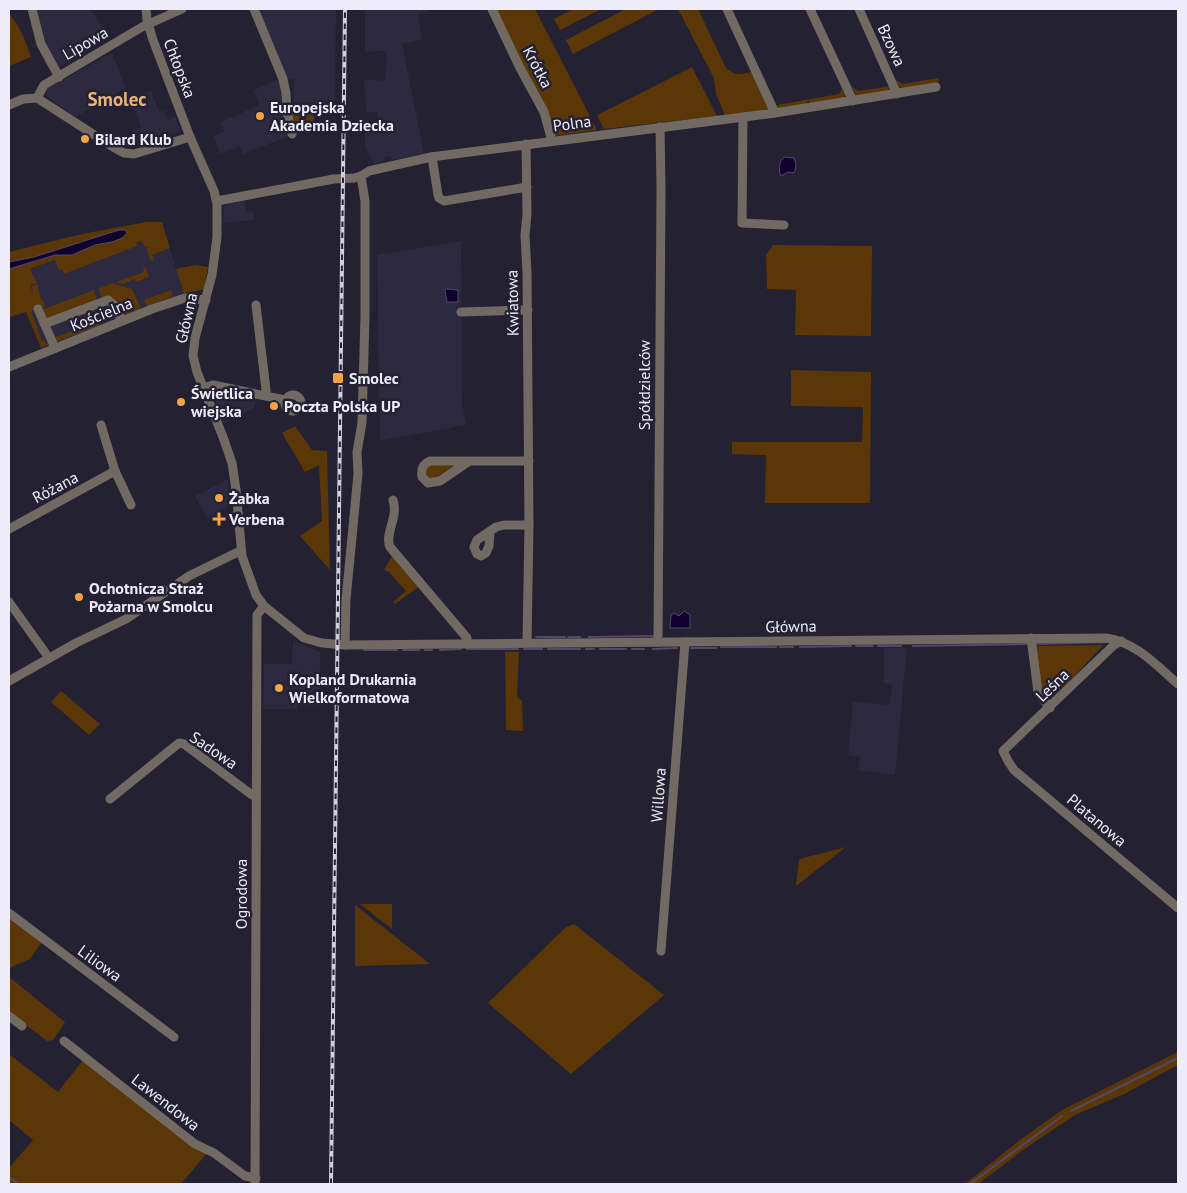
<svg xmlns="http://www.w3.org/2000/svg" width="1187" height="1193" viewBox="0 0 1187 1193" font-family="'PT Sans',sans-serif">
  <rect width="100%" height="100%" fill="#232132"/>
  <g fill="#2c2940">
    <path d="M 36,9 L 90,9 L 109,37 L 57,68 L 43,40 L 44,36 Z"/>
    <path d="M 258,9 L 336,9 L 335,107 L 293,109 L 294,79 L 285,79 Z"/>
    <path d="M 365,9 L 435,9 L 418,14 L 422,39 L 402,44 L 424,154 L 393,160 L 390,156 L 385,157 L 383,162 L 374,164 L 365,148 L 365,130 L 378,129 L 377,112 L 366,112 L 364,79 L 385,81 L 387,59 L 386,51 L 365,52 Z"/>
    <path d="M 112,53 L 126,88 L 75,117 L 47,96 L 46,92 L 47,88 Z"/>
    <path d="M 280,79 L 282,109 L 289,136 L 243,154 L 240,146 L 220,154 L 214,136 L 224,131 L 220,122 L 260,105 L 254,90 Z"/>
    <path d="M 151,90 L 159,112 L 164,110 L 168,120 L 175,117 L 181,131 L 139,147 L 132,130 L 141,127 L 132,102 Z"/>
    <path d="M 244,201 L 246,213 L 253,211 L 254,220 L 223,223 L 224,205 Z"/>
    <path d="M 163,227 L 184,294 L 147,306 L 41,348 L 26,312 L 9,317 L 9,278 L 55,260 L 73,261 Z"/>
    <path d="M 461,241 L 462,402 L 466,425 L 380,441 L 377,255 Z"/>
    <path d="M 229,392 L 233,393 L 233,398 L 243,400 L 244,395 L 256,397 L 255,407 L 224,424 L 214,399 Z"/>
    <path d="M 228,479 L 230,505 L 207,518 L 195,496 Z"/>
    <path d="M 293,640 L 320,652 L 320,706 L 297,706 L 297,709 L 263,709 L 264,664 L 292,664 Z"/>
    <path d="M 884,648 L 907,648 L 895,775 L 858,770 L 860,757 L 848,755 L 853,702 L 890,705 L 892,684 L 884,683 Z"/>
  </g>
  <g fill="#5b3708">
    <path d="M 495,9 L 535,9 L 597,130 L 554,136 Z"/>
    <path d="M 573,9 L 601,9 L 560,30 L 554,19 Z"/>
    <path d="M 626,9 L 659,9 L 573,54 L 566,40 Z"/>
    <path d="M 678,9 L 698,9 L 726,68 C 736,76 741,75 753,71 L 769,109 L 725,115 L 716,94 L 714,78 Z"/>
    <path d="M 9,14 C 20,25 26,42 31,57 L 9,66 Z"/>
    <path d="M 692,67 L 717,116 L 604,129 L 597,115 Z"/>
    <path d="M 938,78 L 939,85 L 902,89 L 899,86 L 896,80 L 903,84 Z"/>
    <path d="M 890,86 L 888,92 L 857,97 L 852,87 L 859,91 Z"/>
    <path d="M 842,89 L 846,99 L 810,104 L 809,101 L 806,102 L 807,105 L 778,108 L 777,105 L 839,94 Z"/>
    <path d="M 293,109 L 314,109 L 314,125 L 293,128 L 291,112 Z"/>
    <path d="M 146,222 L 162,222 L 170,248 L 152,255 L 154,260 L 151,261 L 146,249 L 152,246 L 146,248 L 141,241 L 136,243 L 137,246 L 64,274 L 62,269 L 59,270 L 55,260 L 30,269 L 37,283 L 30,285 L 33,294 L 32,286 L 37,284 L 41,299 L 43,300 L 45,306 L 31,311 L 42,341 L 44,340 L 46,344 L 48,343 L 49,345 L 41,348 L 26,312 L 9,317 L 9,269 L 55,255 L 72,255 L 95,245 L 112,242 L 104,236 L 34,257 L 9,262 L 9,252 L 82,234 Z"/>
    <path d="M 773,245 L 872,246 L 871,336 L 795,335 L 796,290 L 767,289 L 766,255 Z"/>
    <path d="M 195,265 L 208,267 L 204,289 L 184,294 L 176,269 Z"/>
    <path d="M 145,267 L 149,277 L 136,282 L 134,279 L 124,284 L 116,282 L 144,272 L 143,268 Z"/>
    <path d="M 112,283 L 132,289 L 141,308 L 122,316 L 102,298 L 98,289 Z"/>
    <path d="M 94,290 L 97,300 L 48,319 L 44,318 L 41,310 Z"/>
    <path d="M 171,290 L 173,296 L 147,306 L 144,300 Z"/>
    <path d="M 96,322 L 100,325 L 56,342 L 56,337 Z"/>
    <path d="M 791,370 L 871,372 L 870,503 L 765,503 L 766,455 L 732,454 L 732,442 L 862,442 L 863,407 L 791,406 Z"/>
    <path d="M 295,426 L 312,450 L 327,451 L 330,570 L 300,536 L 322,521 L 319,465 L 305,472 L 282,433 Z"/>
    <path d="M 455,463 L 456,467 L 438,480 L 428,481 L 424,469 L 428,465 Z"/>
    <path d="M 392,556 L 421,585 L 395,604 L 393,602 L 406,591 L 389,572 L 384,570 Z"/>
    <path d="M 1103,645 L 1068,683 L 1054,694 L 1044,692 L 1040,682 L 1035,646 Z"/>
    <path d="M 505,652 L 519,652 L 517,697 L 522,701 L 523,731 L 506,730 Z"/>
    <path d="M 61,691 L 100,724 L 89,735 L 51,702 Z"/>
    <path d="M 846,847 L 796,886 L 799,859 Z"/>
    <path d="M 360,904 L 392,904 L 392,929 Z"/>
    <path d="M 355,905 L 430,964 L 355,966 Z"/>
    <path d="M 9,917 L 42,942 L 30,959 L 9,968 Z"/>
    <path d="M 574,924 L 664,995 L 571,1074 L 488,1003 L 565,928 Z"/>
    <path d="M 9,977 L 65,1022 L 53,1040 L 47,1041 L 9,1012 Z"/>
    <path d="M 1178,1052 L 1178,1065 L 1124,1094 L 1075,1115 L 1030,1145 L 978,1184 L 965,1184 L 1020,1140 L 1062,1110 Z"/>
    <path d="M 9,1054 L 58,1092 L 83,1060 L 208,1152 L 181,1184 L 11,1184 L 9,1183 L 9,1168 L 33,1140 L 9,1120 Z"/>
  </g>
  <g fill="#10012e" stroke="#53486b">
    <path d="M 785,157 L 794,158 L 796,164 L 795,171 L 793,173 L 788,172 L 781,176 C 778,170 779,160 785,157 Z"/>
    <path d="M 119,230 L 125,230 L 127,233 L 122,238 L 112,242 L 95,245 L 72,255 L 55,255 L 9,269 L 9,262 L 34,257 Z"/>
    <path d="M 446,289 L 458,290 L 458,302 L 447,302 L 445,291 Z"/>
    <path d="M 684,611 L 690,615 L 690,628 L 670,628 L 671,615 L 674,613 L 679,616 Z"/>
  </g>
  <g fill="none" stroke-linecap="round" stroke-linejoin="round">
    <g stroke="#53486b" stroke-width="2">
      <path d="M 536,637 L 565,637"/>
      <path d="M 568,637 L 580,637"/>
      <path d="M 589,637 L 654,636"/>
      <path d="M 1037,644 L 1108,642"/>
      <path d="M 856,646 L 873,646"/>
      <path d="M 878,646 L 901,646"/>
      <path d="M 913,646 L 1028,644"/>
      <path d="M 721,647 L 776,647"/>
      <path d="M 780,647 L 793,647"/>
      <path d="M 800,647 L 851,646"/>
      <path d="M 691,648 L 716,648"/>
      <path d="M 467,649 L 518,649"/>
      <path d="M 524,649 L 542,649"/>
      <path d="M 548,649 L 580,649"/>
      <path d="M 586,649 L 594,649"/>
      <path d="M 600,649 L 626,649"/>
      <path d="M 632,649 L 644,649"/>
      <path d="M 653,649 L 677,648"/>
      <path d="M 364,650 L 397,650"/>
      <path d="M 403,650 L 419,650"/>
      <path d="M 425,650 L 432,650"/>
      <path d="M 440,650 L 461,649"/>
      <path d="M 1071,1111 L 1178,1058"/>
      <path d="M 9,1177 L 18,1184"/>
      <path d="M 970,1184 L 1062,1116"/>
    </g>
    <g stroke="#716a63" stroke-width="9">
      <path d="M 32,9 L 41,44 L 59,77"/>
      <path d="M 146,9 L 147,20 L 153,40 L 190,137 L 214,191 L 217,204 L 217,237 L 212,275 L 195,338 L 193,356 L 197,372 L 223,437 L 232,463 L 236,490 L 242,556 L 256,595 L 264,606 L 304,638 L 322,643 L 345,645 L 1106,638 C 1136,642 1157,666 1178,684"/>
      <path d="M 254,9 L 283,79 L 286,93 L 287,112 L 292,134"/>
      <path d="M 492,9 L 519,66 L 544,112 L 552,141"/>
      <path d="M 727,9 L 775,113"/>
      <path d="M 810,9 L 853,101"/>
      <path d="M 859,9 L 897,94"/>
      <path d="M 37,98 L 44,85 L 142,27 L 182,9"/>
      <path d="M 9,105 L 23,99 L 37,98 L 113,147 L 124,153 L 134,154 L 190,137"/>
      <path d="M 743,117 L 742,223 L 784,225"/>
      <path d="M 526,144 L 527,213 L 525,236 L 527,272 L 529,525 L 527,643"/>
      <path d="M 432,157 L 438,195 L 439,198 L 444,201 L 527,187"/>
      <path d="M 217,201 L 334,179 L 354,178 L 361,176 L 369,171 L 431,157 L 470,152 L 775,113 L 936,87"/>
      <path d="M 256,305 L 266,390 L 266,395"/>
      <path d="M 38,309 L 55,348"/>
      <path d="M 461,312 L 528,310"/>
      <path d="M 44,324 L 108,300 L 115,306 L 122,321"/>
      <path d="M 9,367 L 152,309 L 185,298 L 206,300"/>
      <path d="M 203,388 L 213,385 L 285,400"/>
      <circle cx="293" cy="403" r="8"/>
      <path d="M 101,425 L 115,471 L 131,505"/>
      <path d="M 468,462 L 440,481 L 428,483 L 422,477 C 421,470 422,464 430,461 L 529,461"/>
      <path d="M 393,500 C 399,517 384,534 390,547 L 467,638 L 467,644"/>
      <path d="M 9,529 L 115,471"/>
      <path d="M 490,532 L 489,546 L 486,553 L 481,556 L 477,554 L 474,547 L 477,540 L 496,527 L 504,525 L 529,525"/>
      <path d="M 9,602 L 49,658"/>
      <path d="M 1031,638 L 1038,692 L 1050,708"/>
      <path d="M 1121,641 L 1113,646 L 1003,751 L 1008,761 L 1014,770 L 1178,908"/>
      <path d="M 658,642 L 661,189 L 660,127"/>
      <path d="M 345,645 L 346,599 L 353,527 L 358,474 L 357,452 L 362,423 L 365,316 L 365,201 L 361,176"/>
      <path d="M 9,681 L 76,643 L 126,619 L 189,576 L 240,551"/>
      <path d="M 110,799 L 179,743 L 184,744 L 252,795 L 256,795"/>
      <path d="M 9,913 L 174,1037"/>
      <path d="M 661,951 L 685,642"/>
      <path d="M 9,1016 L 22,1026"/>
      <path d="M 64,1041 L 195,1144 L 214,1153 L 245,1176 L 256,1178"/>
      <path d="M 255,1184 L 257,620 L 257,615 L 264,606"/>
    </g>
    <g stroke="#d2d0dd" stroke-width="4">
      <path id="rail" d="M 331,1184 L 345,9"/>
    </g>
    <use href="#rail" stroke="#232132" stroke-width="2" stroke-dasharray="5.5" stroke-linecap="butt"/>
  </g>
  <g fill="#f4a344" stroke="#232132" stroke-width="2">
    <circle cx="260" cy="116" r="5"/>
    <circle cx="85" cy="139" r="5"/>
    <rect x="332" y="372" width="12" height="12" rx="2.5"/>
    <circle cx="181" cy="402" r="5"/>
    <circle cx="274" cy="406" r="5"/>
    <circle cx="219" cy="498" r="5"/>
    <path d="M216.5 511.5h5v5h5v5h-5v5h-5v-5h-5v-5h5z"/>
    <circle cx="79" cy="597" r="5"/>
    <circle cx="279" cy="688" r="5"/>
  </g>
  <g text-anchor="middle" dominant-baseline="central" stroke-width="5" stroke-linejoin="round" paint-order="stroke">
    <g font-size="16" fill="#eeecf8" stroke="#232132">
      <text transform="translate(85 43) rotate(-30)">Lipowa</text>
      <text transform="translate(892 45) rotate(65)">Bzowa</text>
      <text transform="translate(538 67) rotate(62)">Krótka</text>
      <text transform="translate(180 68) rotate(69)">Chłopska</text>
      <text transform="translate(572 123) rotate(-8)">Polna</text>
      <text transform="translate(512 303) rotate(-91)">Kwiatowa</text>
      <text transform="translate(101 314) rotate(-22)">Kościelna</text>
      <text transform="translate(186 318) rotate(-77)">Główna</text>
      <text transform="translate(644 385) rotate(-90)">Spółdzielców</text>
      <text transform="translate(55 487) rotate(-28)">Różana</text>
      <text transform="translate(791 626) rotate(-1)">Główna</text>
      <text transform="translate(1052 685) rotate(-44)">Leśna</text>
      <text transform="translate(214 750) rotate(34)">Sadowa</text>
      <text transform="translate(658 795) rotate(-86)">Willowa</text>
      <text transform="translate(1097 820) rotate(40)">Platanowa</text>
      <text transform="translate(241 894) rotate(-90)">Ogrodowa</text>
      <text transform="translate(100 963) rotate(36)">Liliowa</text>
      <text transform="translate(166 1102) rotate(38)">Lawendowa</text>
    </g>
    <g font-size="16" font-weight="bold" fill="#eeecf8" stroke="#232132" text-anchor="start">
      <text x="270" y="107">Europejska<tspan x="270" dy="18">Akademia Dziecka</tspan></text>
      <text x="95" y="139">Bilard Klub</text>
      <text x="349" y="378">Smolec</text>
      <text x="191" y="393">Świetlica<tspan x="191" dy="18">wiejska</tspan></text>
      <text x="284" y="406">Poczta Polska UP</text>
      <text x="229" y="498">Żabka</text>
      <text x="229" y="519">Verbena</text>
      <text x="89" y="588">Ochotnicza Straż<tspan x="89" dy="18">Pożarna w Smolcu</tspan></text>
      <text x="289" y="679">Kopland Drukarnia<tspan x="289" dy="18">Wielkoformatowa</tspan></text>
    </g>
    <g font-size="19" font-weight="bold" fill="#ebb378" stroke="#232132">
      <text x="117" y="99">Smolec</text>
    </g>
  </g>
  <rect width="1187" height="1193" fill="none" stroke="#eeecf8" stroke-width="20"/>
</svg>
